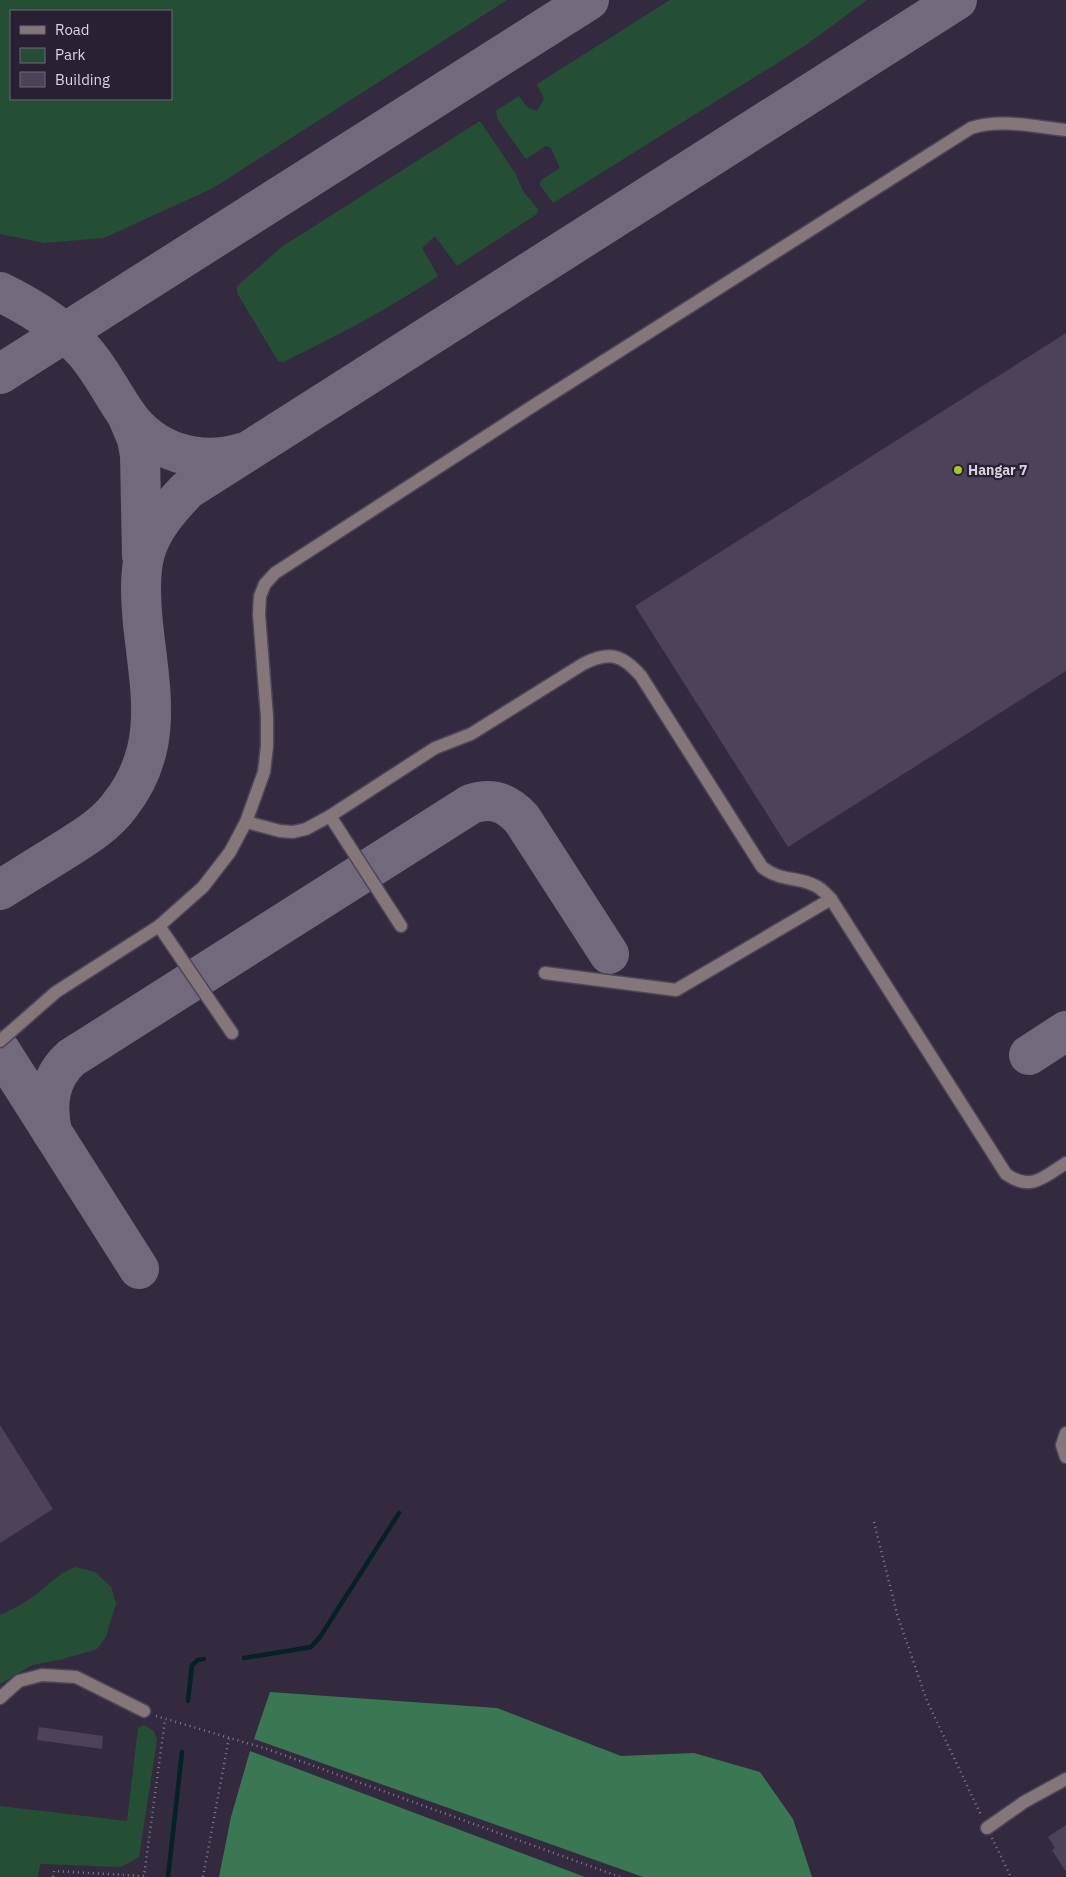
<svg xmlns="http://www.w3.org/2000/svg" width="1066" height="1877" viewBox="0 0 1066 1877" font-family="'IBM Plex Sans',sans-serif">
  <rect width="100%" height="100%" fill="#342a3f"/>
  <g fill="#244f35" fill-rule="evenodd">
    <path d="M 0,0 L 507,0 L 213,188 L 104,238 L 44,243 L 0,234 ZM 11,11 L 171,11 L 171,99 L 11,99 Z"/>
    <path d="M 670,0 L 867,0 L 806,45 L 553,203 L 540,185 L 541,180 L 560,168 L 551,148 L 546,146 L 526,159 L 498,120 L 496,111 L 519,96 L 527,107 L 537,111 L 544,99 L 537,84 Z"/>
    <path d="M 480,121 L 515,173 L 523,191 L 538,209 L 537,214 L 457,266 L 435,236 L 422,248 L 438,276 C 388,309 337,336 283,362 L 278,361 L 237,293 L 237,286 L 283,246 Z"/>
    <path d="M 75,1567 L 95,1572 L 111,1587 L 116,1603 L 106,1637 L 97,1649 L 63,1659 L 32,1665 L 0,1684 L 0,1615 C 16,1608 32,1599 45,1587 C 58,1577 59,1574 75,1567 Z"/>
    <path d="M 144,1725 L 154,1731 L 157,1740 L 139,1857 L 121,1867 L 40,1864 L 38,1877 L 0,1877 L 0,1806 L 127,1821 L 138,1728 Z"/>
  </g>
  <g fill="#397852">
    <path d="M 270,1692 L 497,1708 L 621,1756 L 694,1753 L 760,1772 L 793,1819 L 812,1877 L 643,1877 L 254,1739 Z"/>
    <path d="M 250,1751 L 585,1877 L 219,1877 L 231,1817 Z"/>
  </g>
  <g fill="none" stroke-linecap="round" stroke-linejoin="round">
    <g stroke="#032126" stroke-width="4.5">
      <path d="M 244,1658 L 311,1647 L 320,1637 L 399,1513"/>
      <path d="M 188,1701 L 192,1665 L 198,1660 L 204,1659"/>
      <path d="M 168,1877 L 182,1752"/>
    </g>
    <g stroke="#726a7c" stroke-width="40">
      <path d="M 0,292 C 31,307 60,325 84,351 C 101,370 112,394 127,415 C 153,452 199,466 242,453"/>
      <path d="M 0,374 L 589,0"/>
      <path d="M 127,415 L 137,439 L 140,455 L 142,556"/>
      <path d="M 0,890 C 19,878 39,866 58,854 C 80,840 104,827 120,805 C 165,748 150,690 143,624 C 141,601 139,575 145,553 C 152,528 170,508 187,490 L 957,0"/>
      <path d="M 0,1050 L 139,1269"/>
      <path d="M 1029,1055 L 1066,1031"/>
      <path d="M 52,1132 C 46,1104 49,1078 71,1058 L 471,804 C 492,797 507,802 522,819 L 609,954"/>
    </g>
  </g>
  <g fill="#4d4259">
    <path d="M 1066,333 L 1066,671 L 788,847 L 635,606 Z"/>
    <path d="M 0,1425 L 53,1509 L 0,1543 Z"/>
    <path d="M 39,1727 L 103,1736 L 102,1749 L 37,1740 Z"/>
    <path d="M 1066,1825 L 1066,1872 L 1052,1850 L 1055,1848 L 1048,1837 Z"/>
  </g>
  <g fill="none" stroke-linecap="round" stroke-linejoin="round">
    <g stroke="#4e4559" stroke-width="15">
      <g id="minor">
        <path d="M 330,816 L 401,926"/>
        <path d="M 246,822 L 280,831 L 293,832 L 306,829 L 330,816 L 435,748 L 471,734 L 583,664 C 609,651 622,654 641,676 L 762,867 C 781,882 797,876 816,886 C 822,889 826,894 831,899 L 1006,1174 C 1031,1192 1044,1177 1066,1163"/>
        <path d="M 159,926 L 232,1033"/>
        <path d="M 545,973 L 676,990 L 831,899"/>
        <path d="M 0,1041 L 56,992 L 159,926 L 203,887 L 230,852 L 246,822 L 264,772 L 267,746 L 267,717 L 259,614 L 260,596 L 265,584 L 275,573 L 536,404 L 971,128 C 1000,118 1036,127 1066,130"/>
        <path d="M 1066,1433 L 1062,1445 L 1066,1457"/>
        <path d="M 0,1698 L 19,1681 L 42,1675 L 76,1677 L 144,1711"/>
        <path d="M 987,1828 L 1024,1802 L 1066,1779"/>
      </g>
    </g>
    <g stroke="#857d8e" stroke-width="2.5" stroke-dasharray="1 4" stroke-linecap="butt">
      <path d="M 874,1522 L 897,1614 L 927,1701 L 981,1815"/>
      <path d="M 156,1716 L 267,1749 L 620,1877"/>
      <path d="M 992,1838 L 1011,1877"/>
      <path d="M 53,1877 L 54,1871 L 144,1876 L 165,1720"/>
      <path d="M 203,1877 L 229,1738"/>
    </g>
    <use href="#minor" stroke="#847679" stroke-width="12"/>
  </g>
  <circle fill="#a2c929" stroke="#2a2034" stroke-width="2" cx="958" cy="470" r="5"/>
  <g text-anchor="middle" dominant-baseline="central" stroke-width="4.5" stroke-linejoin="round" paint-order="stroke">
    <g font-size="14" font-weight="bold" fill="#d9d3e0" stroke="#2a2034" text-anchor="start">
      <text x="968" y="470">Hangar 7</text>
    </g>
  </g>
  <rect x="10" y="10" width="162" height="90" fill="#2a2034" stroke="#706879"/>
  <rect x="20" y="26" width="25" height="8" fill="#847679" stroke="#706879"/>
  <text x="55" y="35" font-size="15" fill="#d9d3e0">Road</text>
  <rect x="20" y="48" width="25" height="15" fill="#244f35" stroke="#706879"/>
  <text x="55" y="60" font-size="15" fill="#d9d3e0">Park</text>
  <rect x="20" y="72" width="25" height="15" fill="#4d4259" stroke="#706879"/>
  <text x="55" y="85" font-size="15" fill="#d9d3e0">Building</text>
</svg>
